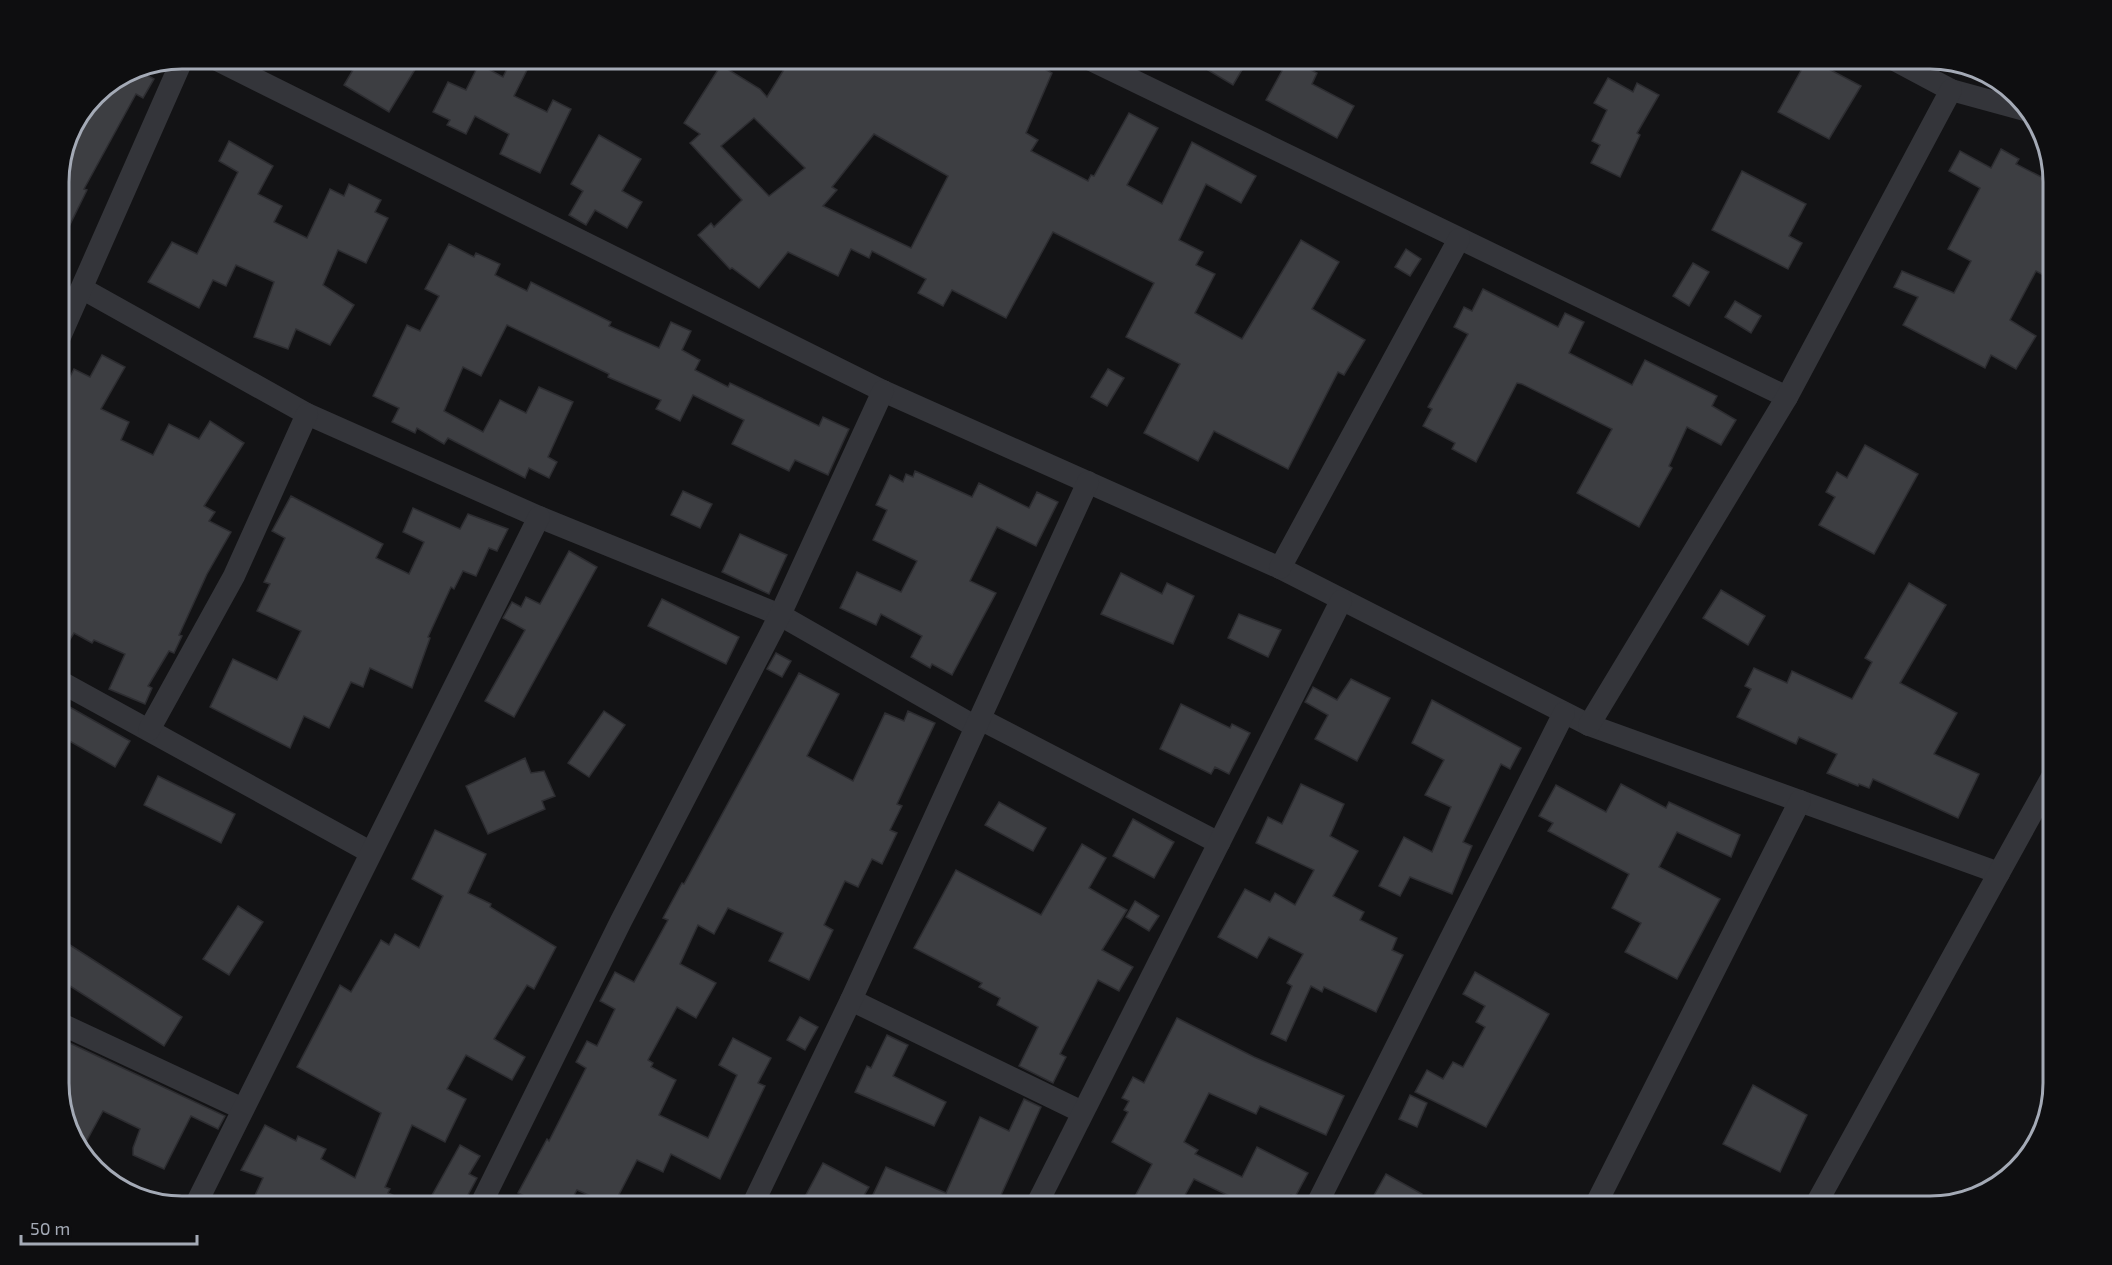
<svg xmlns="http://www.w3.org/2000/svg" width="2112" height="1265" viewBox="0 0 2112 1265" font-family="'Exo 2',sans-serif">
  <rect width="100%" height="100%" fill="#131315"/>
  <g fill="#3d3e42" stroke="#2d2d31" stroke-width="1.5" fill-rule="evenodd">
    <path d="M 360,58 L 422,58 L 389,112 L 344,85 Z"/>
    <path d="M 512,58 L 533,58 L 514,96 L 547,112 L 553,100 L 571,109 L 540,173 L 500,154 L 509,134 L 475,116 L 466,134 L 447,125 L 450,120 L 433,112 L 448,82 L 466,90 L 479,64 L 503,77 Z"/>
    <path d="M 791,58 L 1026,58 L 1052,73 L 1026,133 L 1038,140 L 1031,151 L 1088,181 L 1091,175 L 1094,176 L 1129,113 L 1158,128 L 1127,185 L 1162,204 L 1192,142 L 1256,176 L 1241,203 L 1206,184 L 1179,240 L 1203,252 L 1196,265 L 1215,274 L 1195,313 L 1242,339 L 1301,240 L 1339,262 L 1312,309 L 1365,340 L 1344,375 L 1338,372 L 1288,469 L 1214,431 L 1198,461 L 1144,433 L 1180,364 L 1126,337 L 1154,283 L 1053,232 L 1006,318 L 952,290 L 943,306 L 918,293 L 926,279 L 872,251 L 869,258 L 851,249 L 838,276 L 788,252 L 759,288 L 732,268 L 730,269 L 698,235 L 711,223 L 714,227 L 742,200 L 690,143 L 700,134 L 684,123 L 721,65 L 760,89 L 767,97 ZM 754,118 L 805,168 L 769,196 L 721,146 ZM 874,134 L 948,176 L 911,248 L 823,206 L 837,190 L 832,187 Z"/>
    <path d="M 1188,58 L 1249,58 L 1233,85 Z"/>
    <path d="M 1289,58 L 1312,58 L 1307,68 L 1317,73 L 1312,84 L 1354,106 L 1337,138 L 1266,100 Z"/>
    <path d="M 1808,58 L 1861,86 L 1829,139 L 1778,112 Z"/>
    <path d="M 135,68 L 154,79 L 143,98 L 136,94 L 84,189 L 87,190 L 59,247 L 59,174 L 74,143 L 68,140 L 71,128 L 95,94 Z"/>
    <path d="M 1608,78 L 1633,92 L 1637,83 L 1659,95 L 1637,133 L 1640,135 L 1620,177 L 1591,163 L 1600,145 L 1592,141 L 1607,110 L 1594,103 Z"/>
    <path d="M 599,135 L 641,159 L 622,191 L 642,202 L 627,228 L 595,210 L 586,225 L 569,215 L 583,191 L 571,184 Z"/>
    <path d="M 229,141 L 273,166 L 258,194 L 282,206 L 274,222 L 307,238 L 330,189 L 344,196 L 349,184 L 381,200 L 375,212 L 388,218 L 366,263 L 338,250 L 323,285 L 354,305 L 330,345 L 296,329 L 288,349 L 254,337 L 274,282 L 236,265 L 226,286 L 213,280 L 199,308 L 148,282 L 172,242 L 197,254 L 238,172 L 219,161 Z"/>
    <path d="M 2001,149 L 2019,159 L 2016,164 L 2053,183 L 2053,280 L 2036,271 L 2010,320 L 2036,336 L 2016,369 L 1991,355 L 1985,368 L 1903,325 L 1918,297 L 1894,287 L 1902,271 L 1954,293 L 1971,261 L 1948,249 L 1980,188 L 1949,171 L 1960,151 L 1991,168 Z"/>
    <path d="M 1742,171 L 1806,204 L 1789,236 L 1802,243 L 1788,269 L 1712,230 Z"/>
    <path d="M 449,244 L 474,257 L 476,253 L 500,264 L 495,275 L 527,291 L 531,282 L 611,322 L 609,326 L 659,348 L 671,322 L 691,331 L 682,350 L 700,360 L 695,370 L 728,387 L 730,383 L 819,426 L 823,417 L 849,429 L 828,475 L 795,460 L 789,471 L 732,444 L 744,420 L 693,395 L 680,421 L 656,409 L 661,400 L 608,377 L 609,374 L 507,325 L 481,376 L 463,367 L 444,411 L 483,432 L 500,400 L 526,413 L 539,387 L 573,402 L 548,457 L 557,462 L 549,478 L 529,468 L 525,478 L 448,438 L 444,444 L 417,428 L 415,433 L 392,422 L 399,408 L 373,396 L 407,325 L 420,331 L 439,296 L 425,289 Z"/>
    <path d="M 1406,249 L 1421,259 L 1410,276 L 1395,267 Z"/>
    <path d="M 1693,263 L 1709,272 L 1689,306 L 1673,296 Z"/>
    <path d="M 1483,289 L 1558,327 L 1565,313 L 1584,322 L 1569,353 L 1632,385 L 1645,360 L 1717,396 L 1712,406 L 1736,420 L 1721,445 L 1687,427 L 1669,466 L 1672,468 L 1639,527 L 1577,493 L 1612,429 L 1522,384 L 1517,383 L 1476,462 L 1452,449 L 1455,443 L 1423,426 L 1432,409 L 1428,407 L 1468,334 L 1454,327 L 1464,307 L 1472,311 Z"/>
    <path d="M 1735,301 L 1761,316 L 1751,333 L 1725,317 Z"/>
    <path d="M 102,355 L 125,367 L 101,409 L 129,422 L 121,440 L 153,455 L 169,424 L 199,439 L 210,421 L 244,443 L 204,506 L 215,512 L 209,521 L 231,532 L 207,574 L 179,635 L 182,636 L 174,653 L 169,651 L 148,686 L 152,688 L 145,704 L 109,689 L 125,654 L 94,640 L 92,643 L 74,633 L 59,657 L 59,399 L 74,369 L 90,377 Z"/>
    <path d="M 1108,369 L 1124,378 L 1107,406 L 1091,397 Z"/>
    <path d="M 1865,445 L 1918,474 L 1874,554 L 1819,525 L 1835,497 L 1826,492 L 1837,472 L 1847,478 Z"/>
    <path d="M 915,471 L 972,497 L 979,483 L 1029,508 L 1037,492 L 1058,502 L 1036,546 L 997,527 L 970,581 L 996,593 L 952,675 L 932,664 L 930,668 L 911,657 L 922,636 L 881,614 L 876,625 L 840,608 L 857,572 L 901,592 L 917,561 L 873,540 L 887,510 L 876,505 L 890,475 L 903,482 L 906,474 L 913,477 Z"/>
    <path d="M 683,491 L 712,504 L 700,528 L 671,515 Z"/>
    <path d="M 291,496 L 383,544 L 376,558 L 409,574 L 424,542 L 403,532 L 413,508 L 460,529 L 468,514 L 508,529 L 497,551 L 489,548 L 476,576 L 463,571 L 454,589 L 451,587 L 428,637 L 430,638 L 412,688 L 370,668 L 363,687 L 351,682 L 329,728 L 304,716 L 290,748 L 210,707 L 233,659 L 277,680 L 301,631 L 257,611 L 270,584 L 264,582 L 285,538 L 272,531 Z"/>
    <path d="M 740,534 L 787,555 L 769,594 L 722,572 Z"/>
    <path d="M 569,551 L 597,567 L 514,717 L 485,701 L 525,630 L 503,618 L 512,602 L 521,607 L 526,597 L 540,604 Z"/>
    <path d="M 1121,573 L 1162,594 L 1167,583 L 1194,596 L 1173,644 L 1101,614 Z"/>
    <path d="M 1909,583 L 1946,605 L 1900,683 L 1957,713 L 1934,754 L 1979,774 L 1958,818 L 1873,779 L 1869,788 L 1859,784 L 1858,786 L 1827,773 L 1837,754 L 1799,737 L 1796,744 L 1737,717 L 1751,689 L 1745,686 L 1754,668 L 1787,683 L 1792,671 L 1852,699 L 1872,662 L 1865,658 Z"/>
    <path d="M 1721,590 L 1765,616 L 1748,645 L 1703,618 Z"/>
    <path d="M 662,599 L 739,637 L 726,664 L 648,626 Z"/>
    <path d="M 1239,614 L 1281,630 L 1268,657 L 1228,638 Z"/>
    <path d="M 776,653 L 791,661 L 782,677 L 767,669 Z"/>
    <path d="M 799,673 L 839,694 L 807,756 L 853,781 L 885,713 L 904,721 L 908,711 L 935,723 L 897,804 L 902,806 L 890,830 L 897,833 L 882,864 L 872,859 L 858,887 L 845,881 L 824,925 L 833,930 L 809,980 L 769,961 L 783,933 L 728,908 L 714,934 L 698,925 L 680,964 L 716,983 L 696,1018 L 677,1007 L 648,1060 L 653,1063 L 651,1067 L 676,1080 L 659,1115 L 708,1138 L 737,1075 L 719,1065 L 733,1038 L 771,1058 L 758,1083 L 765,1086 L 720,1179 L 671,1154 L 663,1172 L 637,1160 L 613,1206 L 577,1190 L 568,1206 L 545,1206 L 518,1193 L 547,1139 L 549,1141 L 586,1068 L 576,1062 L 587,1041 L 597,1046 L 615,1009 L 600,1001 L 615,972 L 634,982 L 668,920 L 663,918 L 682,883 L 684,884 Z"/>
    <path d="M 1351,679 L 1390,698 L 1357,761 L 1315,739 L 1328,715 L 1305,702 L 1313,687 L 1337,700 Z"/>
    <path d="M 1432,700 L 1521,748 L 1510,769 L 1501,764 L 1463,842 L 1472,846 L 1452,894 L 1410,877 L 1400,896 L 1379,886 L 1404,837 L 1432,852 L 1451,807 L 1425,795 L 1444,760 L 1412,743 Z"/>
    <path d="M 59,701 L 130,741 L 115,767 L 59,735 Z"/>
    <path d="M 1181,704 L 1230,728 L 1232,724 L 1250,733 L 1229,774 L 1215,767 L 1211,774 L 1160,749 Z"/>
    <path d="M 604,711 L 625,725 L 589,777 L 568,763 Z"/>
    <path d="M 525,758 L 531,773 L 544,771 L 555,796 L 542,801 L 545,809 L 488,834 L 466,786 Z"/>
    <path d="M 158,776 L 235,814 L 221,843 L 144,805 Z"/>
    <path d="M 1301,784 L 1344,804 L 1330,836 L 1358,851 L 1333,896 L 1364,912 L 1360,920 L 1397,938 L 1392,950 L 1403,955 L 1376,1012 L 1324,987 L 1322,992 L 1311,986 L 1286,1041 L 1271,1034 L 1292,986 L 1287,983 L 1303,954 L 1269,937 L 1257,958 L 1218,937 L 1245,889 L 1270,902 L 1275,893 L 1295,905 L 1314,870 L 1256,843 L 1268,817 L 1282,824 Z"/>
    <path d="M 1621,784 L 1666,808 L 1669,802 L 1740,835 L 1731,857 L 1677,832 L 1659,867 L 1720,899 L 1677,979 L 1625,952 L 1641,923 L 1612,908 L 1629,874 L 1548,831 L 1553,823 L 1539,816 L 1556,785 L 1606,812 Z"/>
    <path d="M 999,802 L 1046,828 L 1033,851 L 985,825 Z"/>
    <path d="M 1133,819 L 1174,842 L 1154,878 L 1113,856 Z"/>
    <path d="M 435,830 L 486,854 L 468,893 L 491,904 L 490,907 L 556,947 L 534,989 L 527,985 L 494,1039 L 525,1057 L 512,1080 L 466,1055 L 447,1089 L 466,1099 L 445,1142 L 412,1125 L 385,1187 L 390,1189 L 388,1193 L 416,1206 L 262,1206 L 252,1202 L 263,1178 L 241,1170 L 265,1125 L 296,1141 L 298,1136 L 326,1149 L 321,1159 L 355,1178 L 381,1113 L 297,1067 L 340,985 L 351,992 L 381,940 L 389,945 L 395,934 L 419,948 L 443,896 L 412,879 Z"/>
    <path d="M 1082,844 L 1106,858 L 1089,888 L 1127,910 L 1102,950 L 1133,967 L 1119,991 L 1098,980 L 1060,1054 L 1066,1057 L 1053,1083 L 1019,1066 L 1038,1027 L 997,1005 L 1000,998 L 979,987 L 982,983 L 914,948 L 956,870 L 1041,915 Z"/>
    <path d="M 1135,901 L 1159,916 L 1149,931 L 1126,917 Z"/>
    <path d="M 238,906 L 263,922 L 229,975 L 203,959 Z"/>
    <path d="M 59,938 L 182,1017 L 164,1046 L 59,979 Z"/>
    <path d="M 1475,972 L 1549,1014 L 1486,1127 L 1415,1092 L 1427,1070 L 1443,1079 L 1453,1062 L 1463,1067 L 1485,1027 L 1476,1022 L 1485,1006 L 1463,994 Z"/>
    <path d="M 800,1017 L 818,1027 L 805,1050 L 787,1040 Z"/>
    <path d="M 1177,1018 L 1254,1057 L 1344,1096 L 1326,1135 L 1260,1106 L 1256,1114 L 1209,1093 L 1184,1142 L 1198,1150 L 1195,1154 L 1242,1177 L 1257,1147 L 1308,1173 L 1295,1197 L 1291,1195 L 1286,1206 L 1250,1206 L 1194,1179 L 1179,1206 L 1130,1206 L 1152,1164 L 1112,1142 L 1128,1112 L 1124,1110 L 1129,1101 L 1122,1098 L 1133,1077 L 1144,1083 Z"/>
    <path d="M 887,1035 L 908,1045 L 893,1076 L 946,1102 L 934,1126 L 855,1092 L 867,1066 L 871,1068 Z"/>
    <path d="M 59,1038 L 225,1116 L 218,1129 L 191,1116 L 164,1169 L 133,1155 L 133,1148 L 140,1129 L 103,1111 L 81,1151 L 75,1145 L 59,1091 Z"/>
    <path d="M 1753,1085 L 1807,1115 L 1780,1172 L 1723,1144 Z"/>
    <path d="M 1410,1095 L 1427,1103 L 1417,1127 L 1399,1119 Z"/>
    <path d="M 1024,1099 L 1041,1107 L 996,1206 L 886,1206 L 871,1199 L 886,1167 L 946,1193 L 980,1117 L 1009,1131 Z"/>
    <path d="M 460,1145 L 480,1156 L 469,1174 L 477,1178 L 462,1206 L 426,1206 Z"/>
    <path d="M 823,1163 L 869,1187 L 858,1206 L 800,1206 Z"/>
    <path d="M 1386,1174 L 1422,1194 L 1415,1206 L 1368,1206 Z"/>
  </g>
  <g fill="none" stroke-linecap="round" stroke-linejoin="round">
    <g stroke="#34353a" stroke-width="22">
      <path d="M 213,58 L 883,391 L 1280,568 L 1589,725 L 1999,873"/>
      <path d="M 1087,58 L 1787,397"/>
      <path d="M 1891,58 L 1951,90 L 2028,111"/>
      <path d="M 83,289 L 307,414 L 539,517 L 780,615 L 976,727"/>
      <path d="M 59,339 L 183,58"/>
      <path d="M 1280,568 L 1459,239"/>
      <path d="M 59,681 L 370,852"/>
      <path d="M 980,719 L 1219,843"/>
      <path d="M 1589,725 L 1787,397 L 1951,90"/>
      <path d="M 149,730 L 234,576 L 307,414"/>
      <path d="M 851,1000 L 1082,1112"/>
      <path d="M 59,1023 L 243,1109"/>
      <path d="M 195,1206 L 539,517"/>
      <path d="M 480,1206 L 621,921 L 780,615 L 883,391"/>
      <path d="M 752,1206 L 851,1000 L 1088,482"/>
      <path d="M 1036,1206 L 1341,601"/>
      <path d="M 1316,1206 L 1564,713"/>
      <path d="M 1595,1206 L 1800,801"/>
      <path d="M 1815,1206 L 2053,775"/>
    </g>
  </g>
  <path d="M0 0H2112V1265H0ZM182 69H1930A113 113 0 0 1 2043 182V1083A113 113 0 0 1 1930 1196H182A113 113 0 0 1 69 1083V182A113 113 0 0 1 182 69Z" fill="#0e0e10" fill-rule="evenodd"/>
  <path fill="none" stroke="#a4aab6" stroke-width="3" d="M182 69H1930A113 113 0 0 1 2043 182V1083A113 113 0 0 1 1930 1196H182A113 113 0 0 1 69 1083V182A113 113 0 0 1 182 69Z"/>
  <path d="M21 1235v9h176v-9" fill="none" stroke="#a4aab6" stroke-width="3"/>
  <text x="30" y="1235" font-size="18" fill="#a4aab6" stroke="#0e0e10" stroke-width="4.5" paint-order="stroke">50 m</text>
</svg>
